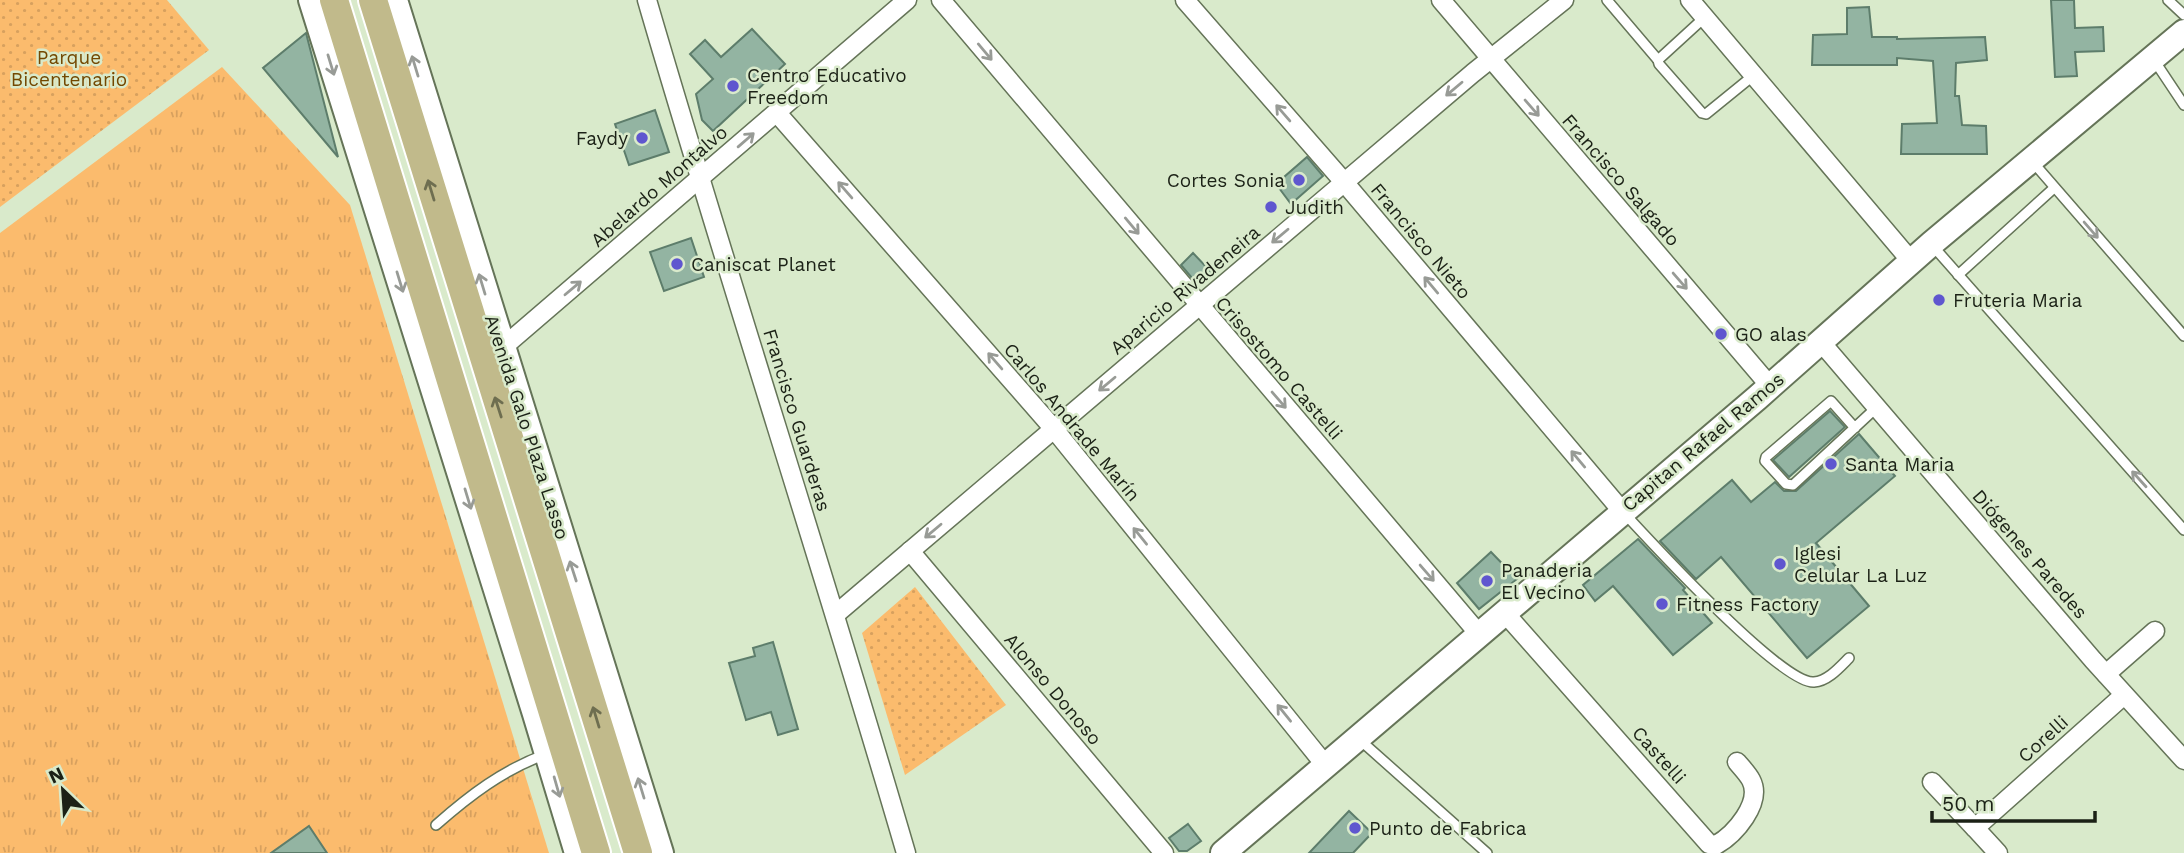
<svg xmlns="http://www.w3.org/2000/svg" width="2184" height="853" viewBox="0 0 2184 853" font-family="'Work Sans',sans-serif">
  <defs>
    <pattern id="grass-tufts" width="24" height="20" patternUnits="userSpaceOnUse" patternTransform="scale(1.75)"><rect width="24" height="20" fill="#fbbb6d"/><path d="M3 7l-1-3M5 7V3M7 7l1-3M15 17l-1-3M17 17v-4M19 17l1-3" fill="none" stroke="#d7a05e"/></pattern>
    <pattern id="park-dots" width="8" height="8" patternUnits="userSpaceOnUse" patternTransform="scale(1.75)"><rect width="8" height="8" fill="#fbbb6d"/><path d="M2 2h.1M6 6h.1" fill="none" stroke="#d7a05e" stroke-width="1.8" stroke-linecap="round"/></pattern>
  </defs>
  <rect width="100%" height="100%" fill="#d9eacb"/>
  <path fill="url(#grass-tufts)" d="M 222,67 L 350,205 L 549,853 L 0,853 L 0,233 Z"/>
  <g fill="url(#park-dots)">
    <path d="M 0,0 L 167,0 L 209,50 L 0,207 Z"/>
    <path d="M 915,587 L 1006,705 L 905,775 L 862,633 Z"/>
  </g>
  <g fill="#93b4a2" stroke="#5d7d6b" stroke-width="2">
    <path d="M 2051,0 L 2074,0 L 2075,28 L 2103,27 L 2104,51 L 2075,52 L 2077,76 L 2055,77 Z"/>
    <path d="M 1869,7 L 1872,37 L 1897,37 L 1897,39 L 1985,37 L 1987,60 L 1956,63 L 1955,96 L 1959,96 L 1962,125 L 1986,126 L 1987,154 L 1901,154 L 1902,124 L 1937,123 L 1933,61 L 1897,58 L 1897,65 L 1812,65 L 1813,35 L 1847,34 L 1847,8 Z"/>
    <path d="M 752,29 L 785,64 L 713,131 L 702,120 L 696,94 L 713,79 L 690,54 L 705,40 L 721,57 Z"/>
    <path d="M 306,33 L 338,157 L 263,68 Z"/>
    <path d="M 655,110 L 669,152 L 629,165 L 615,124 Z"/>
    <path d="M 1307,157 L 1323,176 L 1291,204 L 1276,184 Z"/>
    <path d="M 691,238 L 704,277 L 664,291 L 650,252 Z"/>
    <path d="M 1193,253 L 1211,272 L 1197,284 L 1181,265 Z"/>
    <path d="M 1830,411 L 1845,427 L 1789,477 L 1773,460 Z"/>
    <path d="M 1859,434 L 1895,476 L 1816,543 L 1869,606 L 1807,658 L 1721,557 L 1696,579 L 1660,541 L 1732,480 L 1751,502 L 1775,482 L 1784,491 L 1796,491 Z"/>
    <path d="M 1638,539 L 1685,588 L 1683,590 L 1712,623 L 1673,655 L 1613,586 L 1595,601 L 1583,585 Z"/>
    <path d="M 1491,552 L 1517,579 L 1479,609 L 1457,583 Z"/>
    <path d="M 773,642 L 798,729 L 778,735 L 771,712 L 746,720 L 729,663 L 755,656 L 753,648 Z"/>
    <path d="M 1349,811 L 1372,833 L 1353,853 L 1309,853 Z"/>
    <path d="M 1188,824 L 1201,841 L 1187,851 L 1179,851 L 1169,838 Z"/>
    <path d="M 309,826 L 327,853 L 271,853 Z"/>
  </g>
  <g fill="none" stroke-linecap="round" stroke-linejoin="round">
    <g stroke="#657458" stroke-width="12">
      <g id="lane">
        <path d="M 1607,0 L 1658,60"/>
        <path d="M 2168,0 L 2184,15"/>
        <path d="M 1705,17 L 1658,60 L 1659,64 L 1702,113 L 1706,114 L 1754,75"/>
        <path d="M 2154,60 L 2184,105"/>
        <path d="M 2031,160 L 2184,336"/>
        <path d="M 1932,245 L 2184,530"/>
        <path d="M 1958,275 L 2054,188"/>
        <path d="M 1855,428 L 1831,401 L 1766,457 L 1765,461 L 1786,484 L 1793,485 L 1877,407"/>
        <path d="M 1625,514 C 1651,542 1782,685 1814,682 C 1828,681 1840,667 1849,658"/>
        <path d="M 1360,740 L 1487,853"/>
        <path d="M 436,825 C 470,795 503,770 546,754"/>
      </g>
    </g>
    <g stroke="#657458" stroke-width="21">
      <g id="street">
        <path d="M 647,0 C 730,285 823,568 906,853"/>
        <path d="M 941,0 L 1479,634"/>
        <path d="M 1185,0 L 1344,182 L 1622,511"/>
        <path d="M 1441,0 L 1770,386"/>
        <path d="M 1690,0 L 1911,261"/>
        <path d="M 777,113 L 1054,429 L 1326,766"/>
        <path d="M 1820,341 L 2093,660 L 2184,760"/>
        <path d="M 502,348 L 907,0"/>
        <path d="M 910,551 L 1164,853"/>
        <path d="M 1504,612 L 1709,844 L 1716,845 C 1734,835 1763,803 1751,780 C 1748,774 1742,768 1737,762"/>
        <path d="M 836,614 L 1473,73 L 1564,0"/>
        <path d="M 2106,674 L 2155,631"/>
        <path d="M 1932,782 L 1975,828 L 2124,695"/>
        <path d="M 1975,828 L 1998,853"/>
      </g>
    </g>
    <g stroke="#657458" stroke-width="28">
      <g id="secondary">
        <path d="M 311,0 L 535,714 L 577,853"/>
        <path d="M 395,0 L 661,853"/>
        <path d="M 1223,853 L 1757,398 L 1931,244 L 2184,32"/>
      </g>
    </g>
    <g stroke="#fff" stroke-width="32">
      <g id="primary">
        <path d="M 334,0 L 596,853"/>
        <path d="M 373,0 L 638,853"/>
      </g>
    </g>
    <use href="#lane" stroke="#fff" stroke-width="9"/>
    <use href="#street" stroke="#fff" stroke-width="18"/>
    <use href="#secondary" stroke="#fff" stroke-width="24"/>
    <use href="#primary" stroke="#c1ba8b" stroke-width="28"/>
  </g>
  <defs><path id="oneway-shaft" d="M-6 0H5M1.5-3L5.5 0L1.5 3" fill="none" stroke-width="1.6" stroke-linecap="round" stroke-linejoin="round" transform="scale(1.75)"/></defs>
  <g stroke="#989b96">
    <use href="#oneway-shaft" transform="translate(985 52) rotate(50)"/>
    <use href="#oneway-shaft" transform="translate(331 65) rotate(73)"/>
    <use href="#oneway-shaft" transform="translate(415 66) rotate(-107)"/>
    <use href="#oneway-shaft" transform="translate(1454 89) rotate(140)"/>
    <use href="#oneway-shaft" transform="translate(1532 108) rotate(49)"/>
    <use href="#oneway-shaft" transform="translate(1283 113) rotate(-131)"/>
    <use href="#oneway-shaft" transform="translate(746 140) rotate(-41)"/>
    <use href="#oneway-shaft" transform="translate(845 190) rotate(-131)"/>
    <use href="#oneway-shaft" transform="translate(1132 226) rotate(50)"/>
    <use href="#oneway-shaft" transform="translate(2091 230) rotate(49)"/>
    <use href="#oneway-shaft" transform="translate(1280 236) rotate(140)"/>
    <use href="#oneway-shaft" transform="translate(1680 281) rotate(49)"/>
    <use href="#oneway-shaft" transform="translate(400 282) rotate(73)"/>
    <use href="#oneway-shaft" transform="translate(482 284) rotate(-107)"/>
    <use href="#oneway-shaft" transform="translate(1431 285) rotate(-130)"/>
    <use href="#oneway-shaft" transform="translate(573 288) rotate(-40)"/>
    <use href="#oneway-shaft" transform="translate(995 361) rotate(-131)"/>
    <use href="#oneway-shaft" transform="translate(1107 384) rotate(140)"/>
    <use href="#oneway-shaft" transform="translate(1279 400) rotate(49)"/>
    <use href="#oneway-shaft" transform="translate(1578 459) rotate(-130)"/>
    <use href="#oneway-shaft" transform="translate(2139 479) rotate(-132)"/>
    <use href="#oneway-shaft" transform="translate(468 499) rotate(73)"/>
    <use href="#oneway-shaft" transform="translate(933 531) rotate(140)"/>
    <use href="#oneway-shaft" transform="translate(1140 536) rotate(-129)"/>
    <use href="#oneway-shaft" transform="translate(573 571) rotate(-108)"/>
    <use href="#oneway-shaft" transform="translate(1427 573) rotate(49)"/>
    <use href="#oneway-shaft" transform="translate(1284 713) rotate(-129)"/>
    <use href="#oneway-shaft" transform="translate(557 787) rotate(74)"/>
    <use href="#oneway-shaft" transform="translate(641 788) rotate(-107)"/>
  </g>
  <g stroke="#6e6e50">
    <use href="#oneway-shaft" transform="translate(431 190) rotate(-107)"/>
    <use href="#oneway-shaft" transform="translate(498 407) rotate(-108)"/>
    <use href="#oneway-shaft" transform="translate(596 717) rotate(-107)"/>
  </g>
  <g fill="#5f56cf" stroke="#d9eacb" stroke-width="2.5">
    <circle cx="733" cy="86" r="7"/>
    <circle cx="642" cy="138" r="7"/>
    <circle cx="1299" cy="180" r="7"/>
    <circle cx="1271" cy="207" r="7"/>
    <circle cx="677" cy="264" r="7"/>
    <circle cx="1939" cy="300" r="7"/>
    <circle cx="1721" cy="334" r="7"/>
    <circle cx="1831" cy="464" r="7"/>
    <circle cx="1780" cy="564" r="7"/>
    <circle cx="1487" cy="581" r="7"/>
    <circle cx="1662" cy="604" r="7"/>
    <circle cx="1355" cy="828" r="7"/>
  </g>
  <g text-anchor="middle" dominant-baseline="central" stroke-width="5" stroke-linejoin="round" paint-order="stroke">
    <g font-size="19" fill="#734801" stroke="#d9eacb">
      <text x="69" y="57">Parque<tspan x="69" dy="22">Bicentenario</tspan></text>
    </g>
    <g font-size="19" fill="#1b2116" stroke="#d9eacb" text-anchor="start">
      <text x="747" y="75">Centro Educativo<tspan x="747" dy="22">Freedom</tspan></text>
      <text x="628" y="138" text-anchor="end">Faydy</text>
      <text x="1285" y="180" text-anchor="end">Cortes Sonia</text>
      <text x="1285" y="207">Judith</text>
      <text x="691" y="264">Caniscat Planet</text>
      <text x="1953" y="300">Fruteria Maria</text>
      <text x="1735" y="334">GO alas</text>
      <text x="1845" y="464">Santa Maria</text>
      <text x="1794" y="553">Iglesi<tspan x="1794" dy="22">Celular La Luz</tspan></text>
      <text x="1501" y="570">Panaderia<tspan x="1501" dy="22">El Vecino</tspan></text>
      <text x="1676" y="604">Fitness Factory</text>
      <text x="1369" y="828">Punto de Fabrica</text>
    </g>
    <g font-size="19" fill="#1b2116" stroke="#d9eacb">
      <text transform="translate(1621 180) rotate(49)">Francisco Salgado</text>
      <text transform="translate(659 186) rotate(-41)">Abelardo Montalvo</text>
      <text transform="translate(1421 241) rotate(50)">Francisco Nieto</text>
      <text transform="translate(1185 290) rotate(-40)">Aparicio Rivadeneira</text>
      <text transform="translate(1279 368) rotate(49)">Crisostomo Castelli</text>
      <text transform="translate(797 420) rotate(73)">Francisco Guarderas</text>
      <text transform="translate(1072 422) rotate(50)">Carlos Andrade Marín</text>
      <text transform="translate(527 427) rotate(72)">Avenida Galo Plaza Lasso</text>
      <text transform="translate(1703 442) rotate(-40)">Capitan Rafael Ramos</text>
      <text transform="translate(2030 554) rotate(49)">Diógenes Paredes</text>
      <text transform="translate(1053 689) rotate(50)">Alonso Donoso</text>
      <text transform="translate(2043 739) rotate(-42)">Corelli</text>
      <text transform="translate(1659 755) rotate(48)">Castelli</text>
    </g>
  </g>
  <g transform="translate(63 790) rotate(335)" stroke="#d9eacb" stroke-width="5" paint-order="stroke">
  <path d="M0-5L12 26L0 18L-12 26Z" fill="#1b2116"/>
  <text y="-10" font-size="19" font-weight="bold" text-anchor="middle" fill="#1b2116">N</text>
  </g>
  <path d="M1932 811v10h163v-10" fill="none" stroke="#1b2116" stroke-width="3.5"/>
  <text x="1942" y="811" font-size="21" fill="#1b2116" stroke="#d9eacb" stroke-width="5" paint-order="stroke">50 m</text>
</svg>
